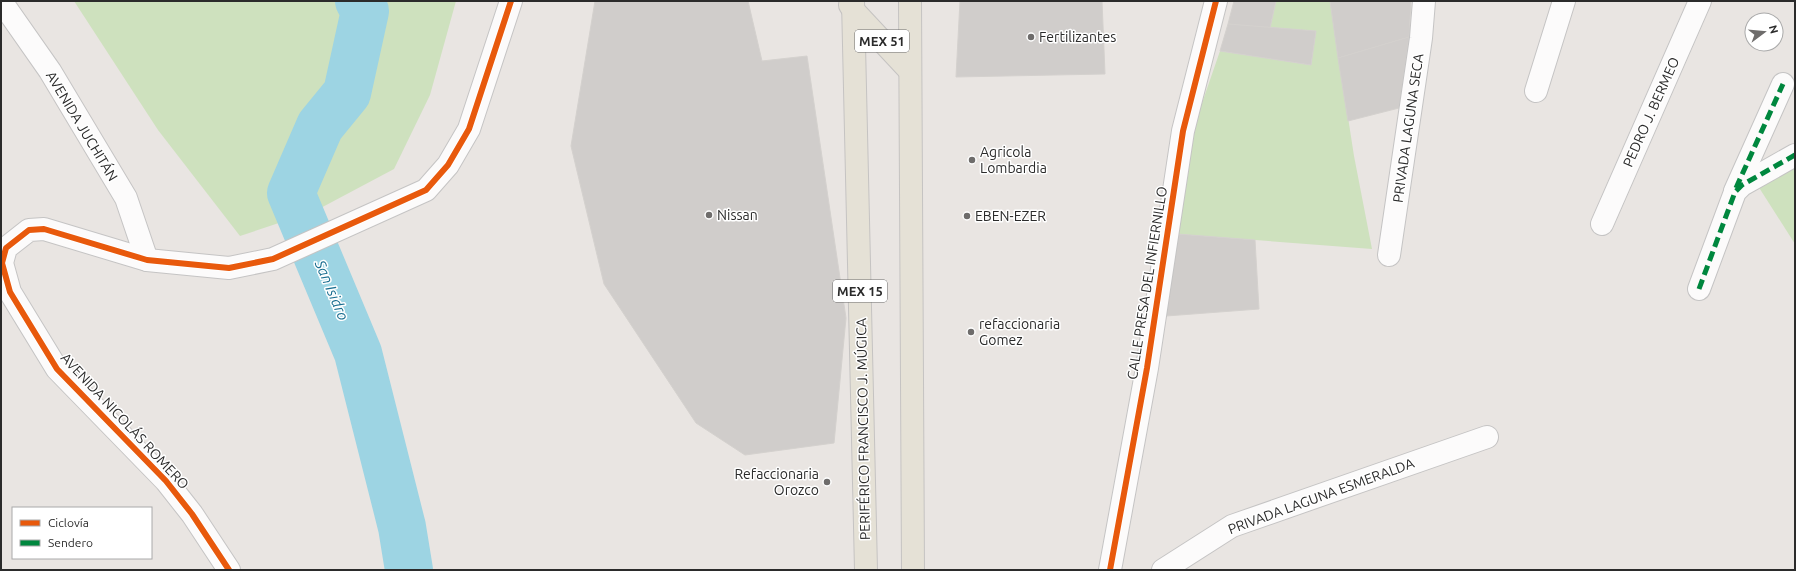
<svg xmlns="http://www.w3.org/2000/svg" width="1796" height="571" viewBox="0 0 1796 571" font-family="Ubuntu,sans-serif">
  <rect width="100%" height="100%" fill="#e9e5e2"/>
  <g fill="#cee1be">
    <path d="M 74,1 L 456,1 L 430,95 L 394,169 L 315,211 L 240,236 L 158,130 Z"/>
    <path d="M 1276,1 L 1330,1 L 1354,156 L 1372,249 L 1177,234 L 1191,135 L 1220,51 L 1311,65 L 1316,31 L 1270,28 Z"/>
    <path d="M 1795,166 L 1795,244 L 1758,186 Z"/>
  </g>
  <g fill="none" stroke-linecap="round" stroke-linejoin="round">
    <path stroke="#9dd4e3" stroke-width="48" d="M 359,1 L 365,11 L 347,93 L 320,126 L 291,193 L 358,353 L 402,527 L 409,570"/>
  </g>
  <g fill="#d0cdcb" stroke="#d4d1ce">
    <path d="M 595,1 L 748,1 L 762,61 L 807,56 L 846,318 L 834,443 L 745,455 L 696,423 L 604,284 L 571,146 Z"/>
    <path d="M 960,1 L 1102,1 L 1105,74 L 956,77 Z"/>
    <path d="M 1234,1 L 1276,1 L 1270,28 L 1228,24 Z"/>
    <path d="M 1330,1 L 1411,1 L 1409,37 L 1338,58 Z"/>
    <path d="M 1228,24 L 1316,31 L 1311,65 L 1220,51 Z"/>
    <path d="M 1409,37 L 1399,108 L 1348,121 L 1338,58 Z"/>
    <path d="M 1177,234 L 1255,240 L 1259,309 L 1166,316 Z"/>
  </g>
  <g fill="none" stroke-linecap="round" stroke-linejoin="round">
    <g stroke="#c5c4c4" stroke-width="24">
      <g id="minor">
        <path d="M 1,1 L 50,71 L 126,198 L 147,260"/>
        <path d="M 1536,91 L 1564,1"/>
        <path d="M 1735,191 L 1783,84"/>
        <path d="M 1602,224 L 1700,1"/>
        <path d="M 1389,255 L 1421,38 L 1424,1"/>
        <path d="M 1699,289 L 1735,192 L 1742,185 L 1795,155"/>
        <path d="M 1110,570 L 1147,368 L 1183,131 L 1216,1"/>
        <path d="M 1163,570 L 1232,526 L 1487,437"/>
      </g>
    </g>
    <g stroke="#c5c4c4" stroke-width="24">
      <path id="tertiary" d="M 229,570 L 192,514 L 166,481 L 57,369 L 10,292 L 2,263 L 6,248 L 29,230 L 44,229 L 147,260 L 229,268 L 273,259 L 426,190 L 448,165 L 469,129 L 511,1"/>
    </g>
    <g stroke="#c5c3c2" stroke-width="24">
      <g id="primary">
        <path d="M 853,1 L 866,570"/>
        <path d="M 910,1 L 913,570"/>
        <path d="M 850,5 L 854,11 L 910,71"/>
      </g>
    </g>
    <use href="#minor" stroke="#fcfbfb" stroke-width="22"/>
    <use href="#tertiary" stroke="#fcfbfb" stroke-width="22"/>
    <use href="#primary" stroke="#e5e1d6" stroke-width="22"/>
    <g stroke="#00873e" stroke-width="5" stroke-dasharray="10 5" stroke-linecap="butt">
      <path d="M 1736,188 L 1783,84"/>
      <path d="M 1699,289 L 1735,192 L 1742,185 L 1795,155"/>
    </g>
    <g stroke="#fff" stroke-width="8">
      <g id="cycleway">
        <path d="M 229,570 L 192,514 L 166,481 L 57,369 L 10,292 L 2,263 L 6,248 L 29,230 L 44,229 L 147,260 L 229,268 L 273,259 L 426,190 L 448,165 L 469,129 L 511,1"/>
        <path d="M 1110,570 L 1147,368 L 1183,131 L 1216,1"/>
      </g>
    </g>
    <use href="#cycleway" stroke="#e8590c" stroke-width="6"/>
  </g>
  <g fill="#6e6c6b" stroke="#fff" stroke-width="1.5">
    <circle cx="1031" cy="37" r="4"/>
    <circle cx="972" cy="160" r="4"/>
    <circle cx="709" cy="215" r="4"/>
    <circle cx="967" cy="216" r="4"/>
    <circle cx="971" cy="332" r="4"/>
    <circle cx="827" cy="482" r="4"/>
  </g>
  <g text-anchor="middle" dominant-baseline="central" stroke-width="3" stroke-linejoin="round" paint-order="stroke">
    <g fill="#fff" stroke="#6b6b6b" stroke-width="1">
      <rect x="855" y="30" width="54" height="22" rx="3"/>
      <rect x="833" y="280" width="54" height="22" rx="3"/>
    </g>
    <g font-size="13" font-weight="bold" fill="#2b2b2b">
      <text x="882" y="41">MEX 51</text>
      <text x="860" y="291">MEX 15</text>
    </g>
    <g font-size="14" fill="#2b2b2b" stroke="#fff" text-anchor="start">
      <text x="1039" y="37">Fertilizantes</text>
      <text x="980" y="152">Agricola<tspan x="980" dy="16">Lombardia</tspan></text>
      <text x="717" y="215">Nissan</text>
      <text x="975" y="216">EBEN-EZER</text>
      <text x="979" y="324">refaccionaria<tspan x="979" dy="16">Gomez</tspan></text>
      <text x="819" y="474" text-anchor="end">Refaccionaria<tspan x="819" dy="16">Orozco</tspan></text>
    </g>
    <g font-size="14" fill="#2b2b2b" stroke="#fff">
      <text transform="translate(1651 112) rotate(-66)">PEDRO J. BERMEO</text>
      <text transform="translate(82 126) rotate(59)">AVENIDA JUCHITÁN</text>
      <text transform="translate(1408 128) rotate(-82)">PRIVADA LAGUNA SECA</text>
      <text transform="translate(1147 283) rotate(-81)">CALLE PRESA DEL INFIERNILLO</text>
      <text transform="translate(125 421) rotate(47)">AVENIDA NICOLÁS ROMERO</text>
      <text transform="translate(863 429) rotate(-91)">PERIFÉRICO FRANCISCO J. MÚGICA</text>
      <text transform="translate(1321 496) rotate(-20)">PRIVADA LAGUNA ESMERALDA</text>
    </g>
    <g font-size="15" font-style="italic" fill="#1a6e90" stroke="#fff">
      <text transform="translate(332 290) rotate(67)">San Isidro</text>
    </g>
  </g>
  <rect width="1796" height="571" fill="none" stroke="#2b2b2b" stroke-width="4"/>
  <rect x="12" y="507" width="140" height="52" fill="#ffffff" stroke="#aaaaaa"/>
  <rect x="20" y="520" width="20" height="6" fill="#e8590c" stroke="#aaaaaa"/>
  <text x="48" y="527" font-size="12" fill="#2b2b2b">Ciclovía</text>
  <rect x="20" y="540" width="20" height="6" fill="#00873e" stroke="#aaaaaa"/>
  <text x="48" y="547" font-size="12" fill="#2b2b2b">Sendero</text>
  <g transform="translate(1764 32) rotate(74)"><circle r="19" fill="#ffffff" stroke="#aaaaaa"/>
  <path d="M0-3L7 15L0 10L-7 15Z" fill="#6e6c6b"/>
  <text y="-6" font-size="11" font-weight="bold" text-anchor="middle" fill="#2b2b2b">N</text>
  </g>
</svg>
